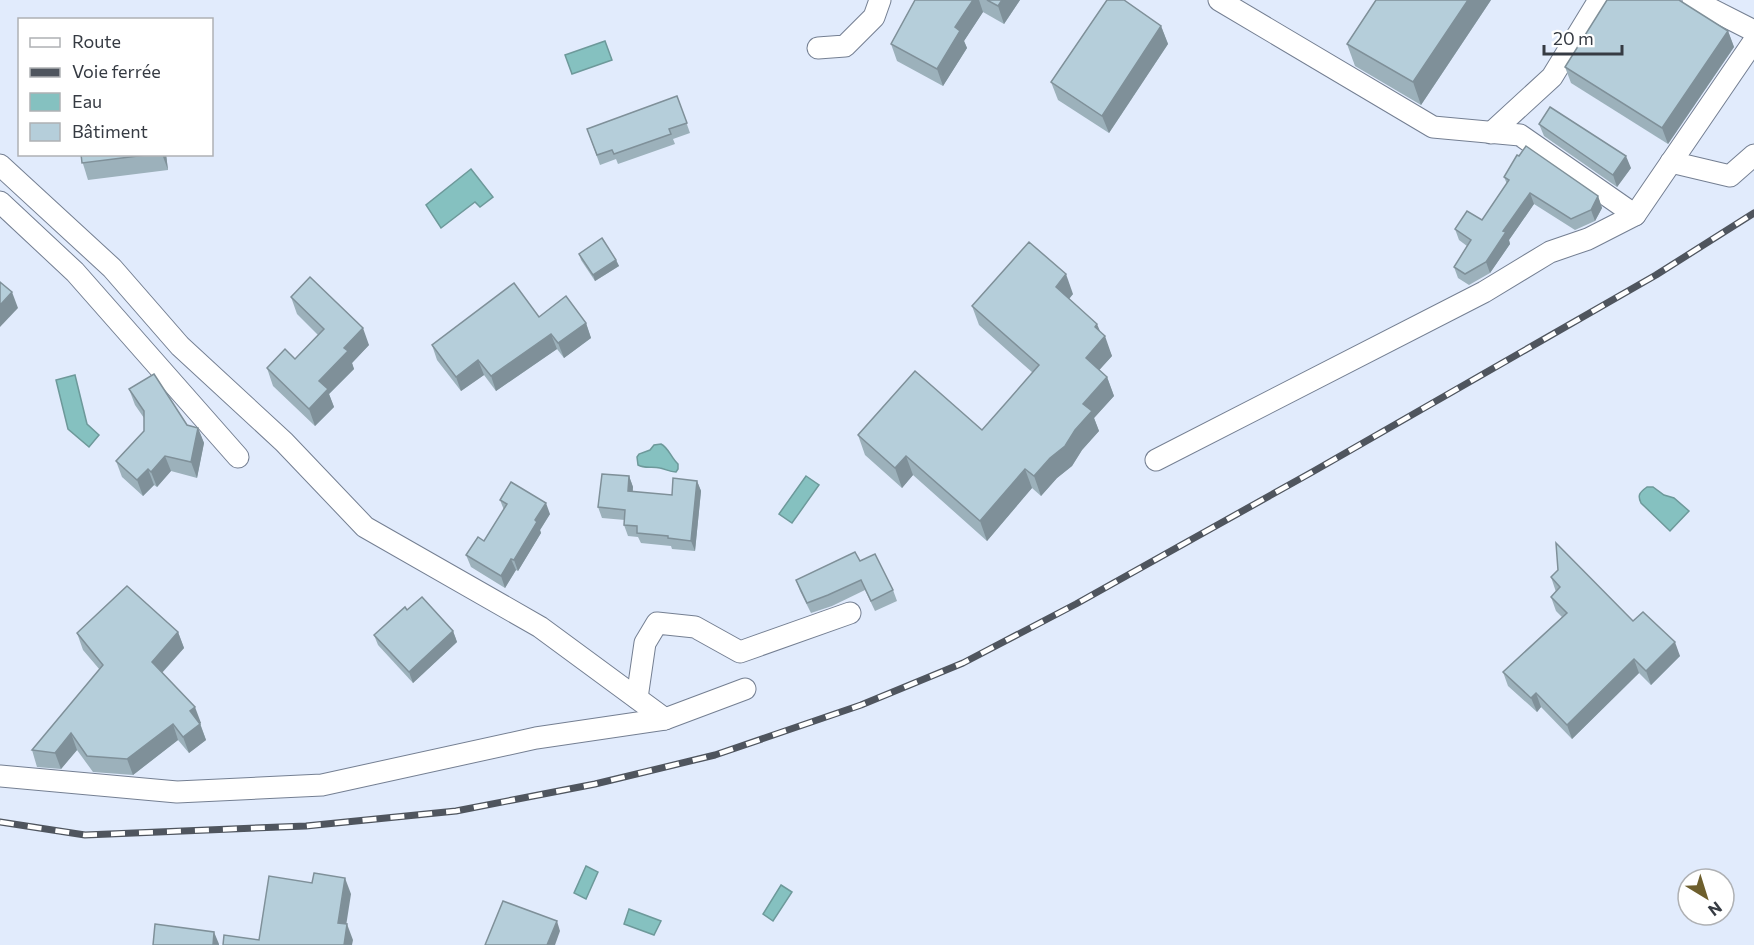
<svg xmlns="http://www.w3.org/2000/svg" width="1754" height="945" viewBox="0 0 1754 945" font-family="Commissioner,sans-serif">
  <rect width="100%" height="100%" fill="#e1ebfc"/>
  <g fill="#85c1c0" stroke="#6d999a" stroke-width="1.5">
    <path d="M 605,41 L 612,60 L 572,74 L 565,55 Z"/>
    <path d="M 471,169 L 493,197 L 480,207 L 475,202 L 441,228 L 426,205 Z"/>
    <path d="M 75,375 L 87,424 L 99,435 L 89,447 L 68,429 L 56,380 Z"/>
    <path d="M 661,444 C 669,448 671,458 678,464 L 678,469 L 676,472 C 669,472 666,469 660,468 C 652,466 645,469 638,465 L 637,457 L 639,454 L 650,450 L 654,445 Z"/>
    <path d="M 806,476 L 819,485 L 792,523 L 779,514 Z"/>
    <path d="M 1647,487 L 1653,487 L 1664,495 L 1674,498 L 1689,511 L 1670,531 L 1641,503 C 1637,495 1640,492 1647,487 Z"/>
    <path d="M 586,866 L 598,872 L 586,899 L 574,893 Z"/>
    <path d="M 781,885 L 792,892 L 773,921 L 763,914 Z"/>
    <path d="M 629,909 L 661,921 L 654,935 L 624,924 Z"/>
  </g>
  <g fill="none" stroke-linecap="round" stroke-linejoin="round">
    <g stroke="#747f92" stroke-width="23">
      <g id="minor">
        <path d="M 1219,0 L 1433,127 L 1520,135 L 1635,215 L 1754,41"/>
        <path d="M 1693,0 L 1754,31"/>
        <path d="M 818,48 L 845,46 L 874,17 L 880,0"/>
        <path d="M 1491,133 L 1552,77 L 1599,0"/>
        <path d="M 1671,162 L 1730,176 L 1754,155"/>
        <path d="M 0,165 L 112,268 L 180,346 L 284,442 L 365,527 L 540,627 L 665,719"/>
        <path d="M 0,202 L 75,272 L 238,457"/>
        <path d="M 1156,460 L 1484,292 L 1550,252 L 1588,239 L 1635,215"/>
        <path d="M 637,698 L 645,643 L 657,623 L 695,627 L 740,652 L 850,613"/>
        <path d="M 0,776 L 177,792 L 322,785 L 536,738 L 665,719 L 745,689"/>
      </g>
    </g>
    <use href="#minor" stroke="#fff" stroke-width="21"/>
    <g stroke="#4f555e" stroke-width="7">
      <path id="rail" d="M 0,822 L 85,835 L 306,826 L 456,811 L 595,784 L 715,755 L 861,705 L 963,663 L 1076,604 L 1314,471 L 1656,275 L 1754,213"/>
    </g>
    <use href="#rail" stroke="#fff" stroke-width="4.5" stroke-dasharray="14" stroke-linecap="butt"/>
  </g>
  <g fill="#9cb1bb">
    <path d="M 915,0 L 1020,0 L 1004,24 L 983,12 L 964,41 L 967,48 L 943,86 L 897,61 L 891,44 Z"/>
    <path d="M 1491,0 L 1421,105 L 1355,66 L 1347,44 Z"/>
    <path d="M 1161,26 L 1168,44 L 1109,133 L 1058,100 L 1051,82 Z"/>
    <path d="M 1728,31 L 1734,47 L 1668,144 L 1571,83 L 1565,67 Z"/>
    <path d="M 677,96 L 690,133 L 673,139 L 675,144 L 618,164 L 616,159 L 600,165 L 587,129 Z"/>
    <path d="M 1539,124 L 1631,168 L 1617,187 L 1544,136 Z"/>
    <path d="M 80,154 L 166,154 L 168,170 L 88,180 Z"/>
    <path d="M 1504,177 L 1598,196 L 1602,208 L 1595,221 L 1575,230 L 1534,204 L 1509,240 L 1510,244 L 1490,273 L 1469,285 L 1458,278 L 1454,267 L 1467,246 L 1459,240 L 1455,229 L 1482,220 L 1507,184 Z"/>
    <path d="M 579,254 L 616,260 L 619,266 L 595,281 L 581,260 Z"/>
    <path d="M 1073,294 L 1069,299 L 1101,333 L 1112,356 L 1099,370 L 1107,377 L 1114,396 L 1094,418 L 1099,431 L 1082,450 L 1072,466 L 1057,478 L 1041,496 L 1032,488 L 987,541 L 913,475 L 902,488 L 865,455 L 858,435 L 982,430 L 1033,373 L 979,325 L 972,306 Z"/>
    <path d="M 291,297 L 369,345 L 352,363 L 354,369 L 329,394 L 334,407 L 315,426 L 273,386 L 267,368 L 295,359 L 318,335 L 297,314 Z"/>
    <path d="M 586,323 L 591,338 L 564,358 L 557,349 L 496,391 L 484,375 L 461,391 L 437,360 L 432,345 Z"/>
    <path d="M 129,389 L 187,425 L 198,428 L 204,443 L 197,478 L 171,471 L 157,487 L 154,485 L 143,496 L 122,477 L 116,461 L 144,431 L 144,418 L 135,405 Z"/>
    <path d="M 629,476 L 633,487 L 633,492 L 672,495 L 697,481 L 701,491 L 695,551 L 672,549 L 671,546 L 641,543 L 638,537 L 628,536 L 624,525 L 625,520 L 602,518 L 598,507 Z"/>
    <path d="M 500,500 L 550,514 L 540,530 L 541,533 L 518,571 L 516,570 L 505,588 L 471,567 L 466,555 L 484,541 L 504,510 Z"/>
    <path d="M 860,561 L 893,590 L 897,601 L 875,611 L 865,590 L 832,606 L 811,613 L 800,591 L 796,580 Z"/>
    <path d="M 1551,577 L 1633,621 L 1680,656 L 1651,685 L 1639,673 L 1572,739 L 1541,707 L 1537,712 L 1508,686 L 1503,672 L 1562,617 L 1556,611 L 1551,597 L 1556,592 Z"/>
    <path d="M 407,610 L 453,631 L 457,642 L 413,683 L 378,645 L 374,635 Z"/>
    <path d="M 178,632 L 184,648 L 162,673 L 201,723 L 200,723 L 206,740 L 189,753 L 178,740 L 133,775 L 93,772 L 77,750 L 61,769 L 37,767 L 32,750 L 100,670 L 83,650 L 77,633 Z"/>
  </g>
  <g fill="#7f9099">
    <path d="M 973,0 L 979,0 L 983,12 L 964,41 L 967,48 L 943,86 L 937,69 L 955,27 Z"/>
    <path d="M 1002,0 L 1020,0 L 1004,24 L 998,6 Z"/>
    <path d="M 1468,0 L 1491,0 L 1421,105 L 1413,82 Z"/>
    <path d="M 1161,26 L 1168,44 L 1109,133 L 1102,116 Z"/>
    <path d="M 1728,31 L 1734,47 L 1668,144 L 1662,128 Z"/>
    <path d="M 162,154 L 166,154 L 168,170 Z"/>
    <path d="M 1626,156 L 1631,168 L 1617,187 L 1613,175 Z"/>
    <path d="M 1530,193 L 1534,204 L 1509,240 L 1510,244 L 1490,273 L 1486,262 L 1503,231 Z"/>
    <path d="M 1598,196 L 1602,208 L 1595,221 L 1591,210 Z"/>
    <path d="M 616,260 L 619,266 L 595,281 L 593,275 Z"/>
    <path d="M 1066,274 L 1073,294 L 1063,306 L 1056,287 Z"/>
    <path d="M 12,292 L 18,308 L 0,327 L 0,305 Z"/>
    <path d="M 586,323 L 591,338 L 564,358 L 558,343 Z"/>
    <path d="M 1097,324 L 1103,338 L 1105,336 L 1112,356 L 1093,377 L 1086,358 L 1095,327 Z"/>
    <path d="M 363,328 L 369,345 L 352,363 L 354,369 L 329,394 L 334,407 L 315,426 L 309,409 L 319,381 L 344,348 Z"/>
    <path d="M 551,334 L 557,349 L 496,391 L 491,376 Z"/>
    <path d="M 478,360 L 484,375 L 461,391 L 456,377 Z"/>
    <path d="M 1107,377 L 1114,396 L 1094,418 L 1099,431 L 1082,450 L 1072,466 L 1057,478 L 1041,496 L 1034,476 L 1083,404 Z"/>
    <path d="M 198,428 L 204,443 L 197,478 L 191,462 Z"/>
    <path d="M 165,456 L 171,471 L 157,487 L 151,472 Z"/>
    <path d="M 906,456 L 913,475 L 902,488 L 895,468 Z"/>
    <path d="M 148,469 L 154,485 L 143,496 L 137,480 Z"/>
    <path d="M 1025,469 L 1032,488 L 987,541 L 980,521 Z"/>
    <path d="M 629,476 L 633,487 L 631,502 L 628,491 Z"/>
    <path d="M 697,481 L 701,491 L 695,551 L 691,541 Z"/>
    <path d="M 546,503 L 550,514 L 540,530 L 541,533 L 518,571 L 514,560 L 535,520 Z"/>
    <path d="M 511,559 L 516,570 L 505,588 L 501,576 Z"/>
    <path d="M 453,631 L 457,642 L 413,683 L 409,672 Z"/>
    <path d="M 178,632 L 184,648 L 157,678 L 152,662 Z"/>
    <path d="M 1675,642 L 1680,656 L 1651,685 L 1646,671 Z"/>
    <path d="M 1634,659 L 1639,673 L 1572,739 L 1567,725 Z"/>
    <path d="M 1536,693 L 1541,707 L 1537,712 L 1531,698 Z"/>
    <path d="M 195,707 L 201,723 L 196,727 L 190,711 Z"/>
    <path d="M 173,724 L 178,740 L 133,775 L 127,759 Z"/>
    <path d="M 200,724 L 206,740 L 189,753 L 183,737 Z"/>
    <path d="M 71,733 L 77,750 L 61,769 L 55,753 Z"/>
    <path d="M 345,878 L 351,894 L 344,939 L 338,923 Z"/>
    <path d="M 557,921 L 560,931 L 555,945 L 547,945 Z"/>
    <path d="M 347,924 L 353,940 L 352,945 L 344,945 Z"/>
    <path d="M 214,932 L 219,944 L 219,945 L 213,945 Z"/>
  </g>
  <g fill="#b5ceda" stroke="#7f9099" stroke-width="1.5">
    <path d="M 915,0 L 973,0 L 955,27 L 960,31 L 937,69 L 891,44 Z"/>
    <path d="M 987,0 L 1002,0 L 998,6 Z"/>
    <path d="M 1107,0 L 1124,0 L 1161,26 L 1102,116 L 1051,82 Z"/>
    <path d="M 1376,0 L 1468,0 L 1413,82 L 1347,44 Z"/>
    <path d="M 1607,0 L 1679,0 L 1728,31 L 1662,128 L 1565,67 Z"/>
    <path d="M 677,96 L 687,123 L 669,129 L 671,134 L 614,154 L 612,150 L 597,155 L 587,129 Z"/>
    <path d="M 1550,107 L 1626,156 L 1613,175 L 1539,124 Z"/>
    <path d="M 1526,146 L 1598,196 L 1591,210 L 1571,219 L 1530,193 L 1503,231 L 1506,232 L 1486,262 L 1465,274 L 1454,267 L 1471,240 L 1455,229 L 1467,211 L 1482,220 L 1509,180 L 1504,177 L 1517,155 L 1519,156 Z"/>
    <path d="M 81,154 L 154,154 L 82,163 Z"/>
    <path d="M 602,238 L 616,260 L 593,275 L 579,254 Z"/>
    <path d="M 1029,242 L 1066,274 L 1056,287 L 1097,324 L 1095,327 L 1105,336 L 1086,358 L 1107,377 L 1083,404 L 1092,411 L 1075,430 L 1065,446 L 1050,458 L 1034,476 L 1025,469 L 980,521 L 906,456 L 895,468 L 858,435 L 915,371 L 982,430 L 1005,404 L 1039,365 L 972,306 Z"/>
    <path d="M 310,277 L 363,328 L 344,348 L 348,351 L 319,381 L 328,389 L 309,409 L 267,368 L 285,349 L 295,359 L 324,329 L 291,297 Z"/>
    <path d="M 0,282 L 12,292 L 0,305 Z"/>
    <path d="M 514,283 L 539,317 L 566,296 L 586,323 L 558,343 L 551,334 L 491,376 L 478,360 L 456,377 L 432,345 Z"/>
    <path d="M 154,374 L 187,425 L 198,428 L 191,462 L 165,456 L 151,472 L 148,469 L 137,480 L 116,461 L 144,431 L 144,411 L 129,389 Z"/>
    <path d="M 602,474 L 629,476 L 628,491 L 672,495 L 673,478 L 697,481 L 691,541 L 668,538 L 668,536 L 637,533 L 637,526 L 624,525 L 625,510 L 598,507 Z"/>
    <path d="M 511,482 L 546,503 L 535,520 L 537,522 L 514,560 L 511,559 L 501,576 L 466,555 L 478,537 L 484,541 L 507,504 L 500,500 Z"/>
    <path d="M 1556,543 L 1633,621 L 1643,612 L 1675,642 L 1646,671 L 1634,659 L 1567,725 L 1536,693 L 1531,698 L 1503,672 L 1567,613 L 1551,597 L 1560,587 L 1551,577 L 1558,570 Z"/>
    <path d="M 855,552 L 860,561 L 875,554 L 893,590 L 871,601 L 861,580 L 828,595 L 807,603 L 796,580 Z"/>
    <path d="M 127,586 L 178,632 L 152,662 L 195,707 L 190,711 L 200,724 L 183,737 L 173,724 L 127,759 L 87,756 L 71,733 L 55,753 L 32,750 L 103,665 L 77,633 Z"/>
    <path d="M 422,597 L 453,631 L 409,672 L 374,635 L 405,607 L 407,610 Z"/>
    <path d="M 314,873 L 345,878 L 338,923 L 347,924 L 344,945 L 223,945 L 224,935 L 259,940 L 269,876 L 312,883 Z"/>
    <path d="M 503,901 L 557,921 L 547,945 L 485,945 Z"/>
    <path d="M 155,924 L 214,932 L 213,945 L 153,945 Z"/>
  </g>
  <rect x="18" y="18" width="195" height="138" fill="#ffffff" stroke="#afb1b4" stroke-width="1.5"/>
  <rect x="30" y="38" width="30" height="9" fill="#ffffff" stroke="#afb1b4" stroke-width="1.5"/>
  <text x="72" y="48" font-size="18" fill="#363b43">Route</text>
  <rect x="30" y="68" width="30" height="9" fill="#4f555e" stroke="#afb1b4" stroke-width="1.5"/>
  <text x="72" y="78" font-size="18" fill="#363b43">Voie ferrée</text>
  <rect x="30" y="93" width="30" height="18" fill="#85c1c0" stroke="#afb1b4" stroke-width="1.5"/>
  <text x="72" y="108" font-size="18" fill="#363b43">Eau</text>
  <rect x="30" y="123" width="30" height="18" fill="#b5ceda" stroke="#afb1b4" stroke-width="1.5"/>
  <text x="72" y="138" font-size="18" fill="#363b43">Bâtiment</text>
  <g transform="translate(1706 897) rotate(142)"><circle r="28" fill="#ffffff" stroke="#afb1b4" stroke-width="1.5"/>
  <path d="M0-4.5L10 22L0 15L-10 22Z" fill="#6e5f2d"/>
  <text y="-9" font-size="16" font-weight="bold" text-anchor="middle" fill="#363b43">N</text>
  </g>
  <path d="M1544 45v9h78v-9" fill="none" stroke="#363b43" stroke-width="3"/>
  <text x="1553" y="45" font-size="18" fill="#363b43" stroke="#ffffff" stroke-width="4.5" paint-order="stroke">20 m</text>
</svg>
